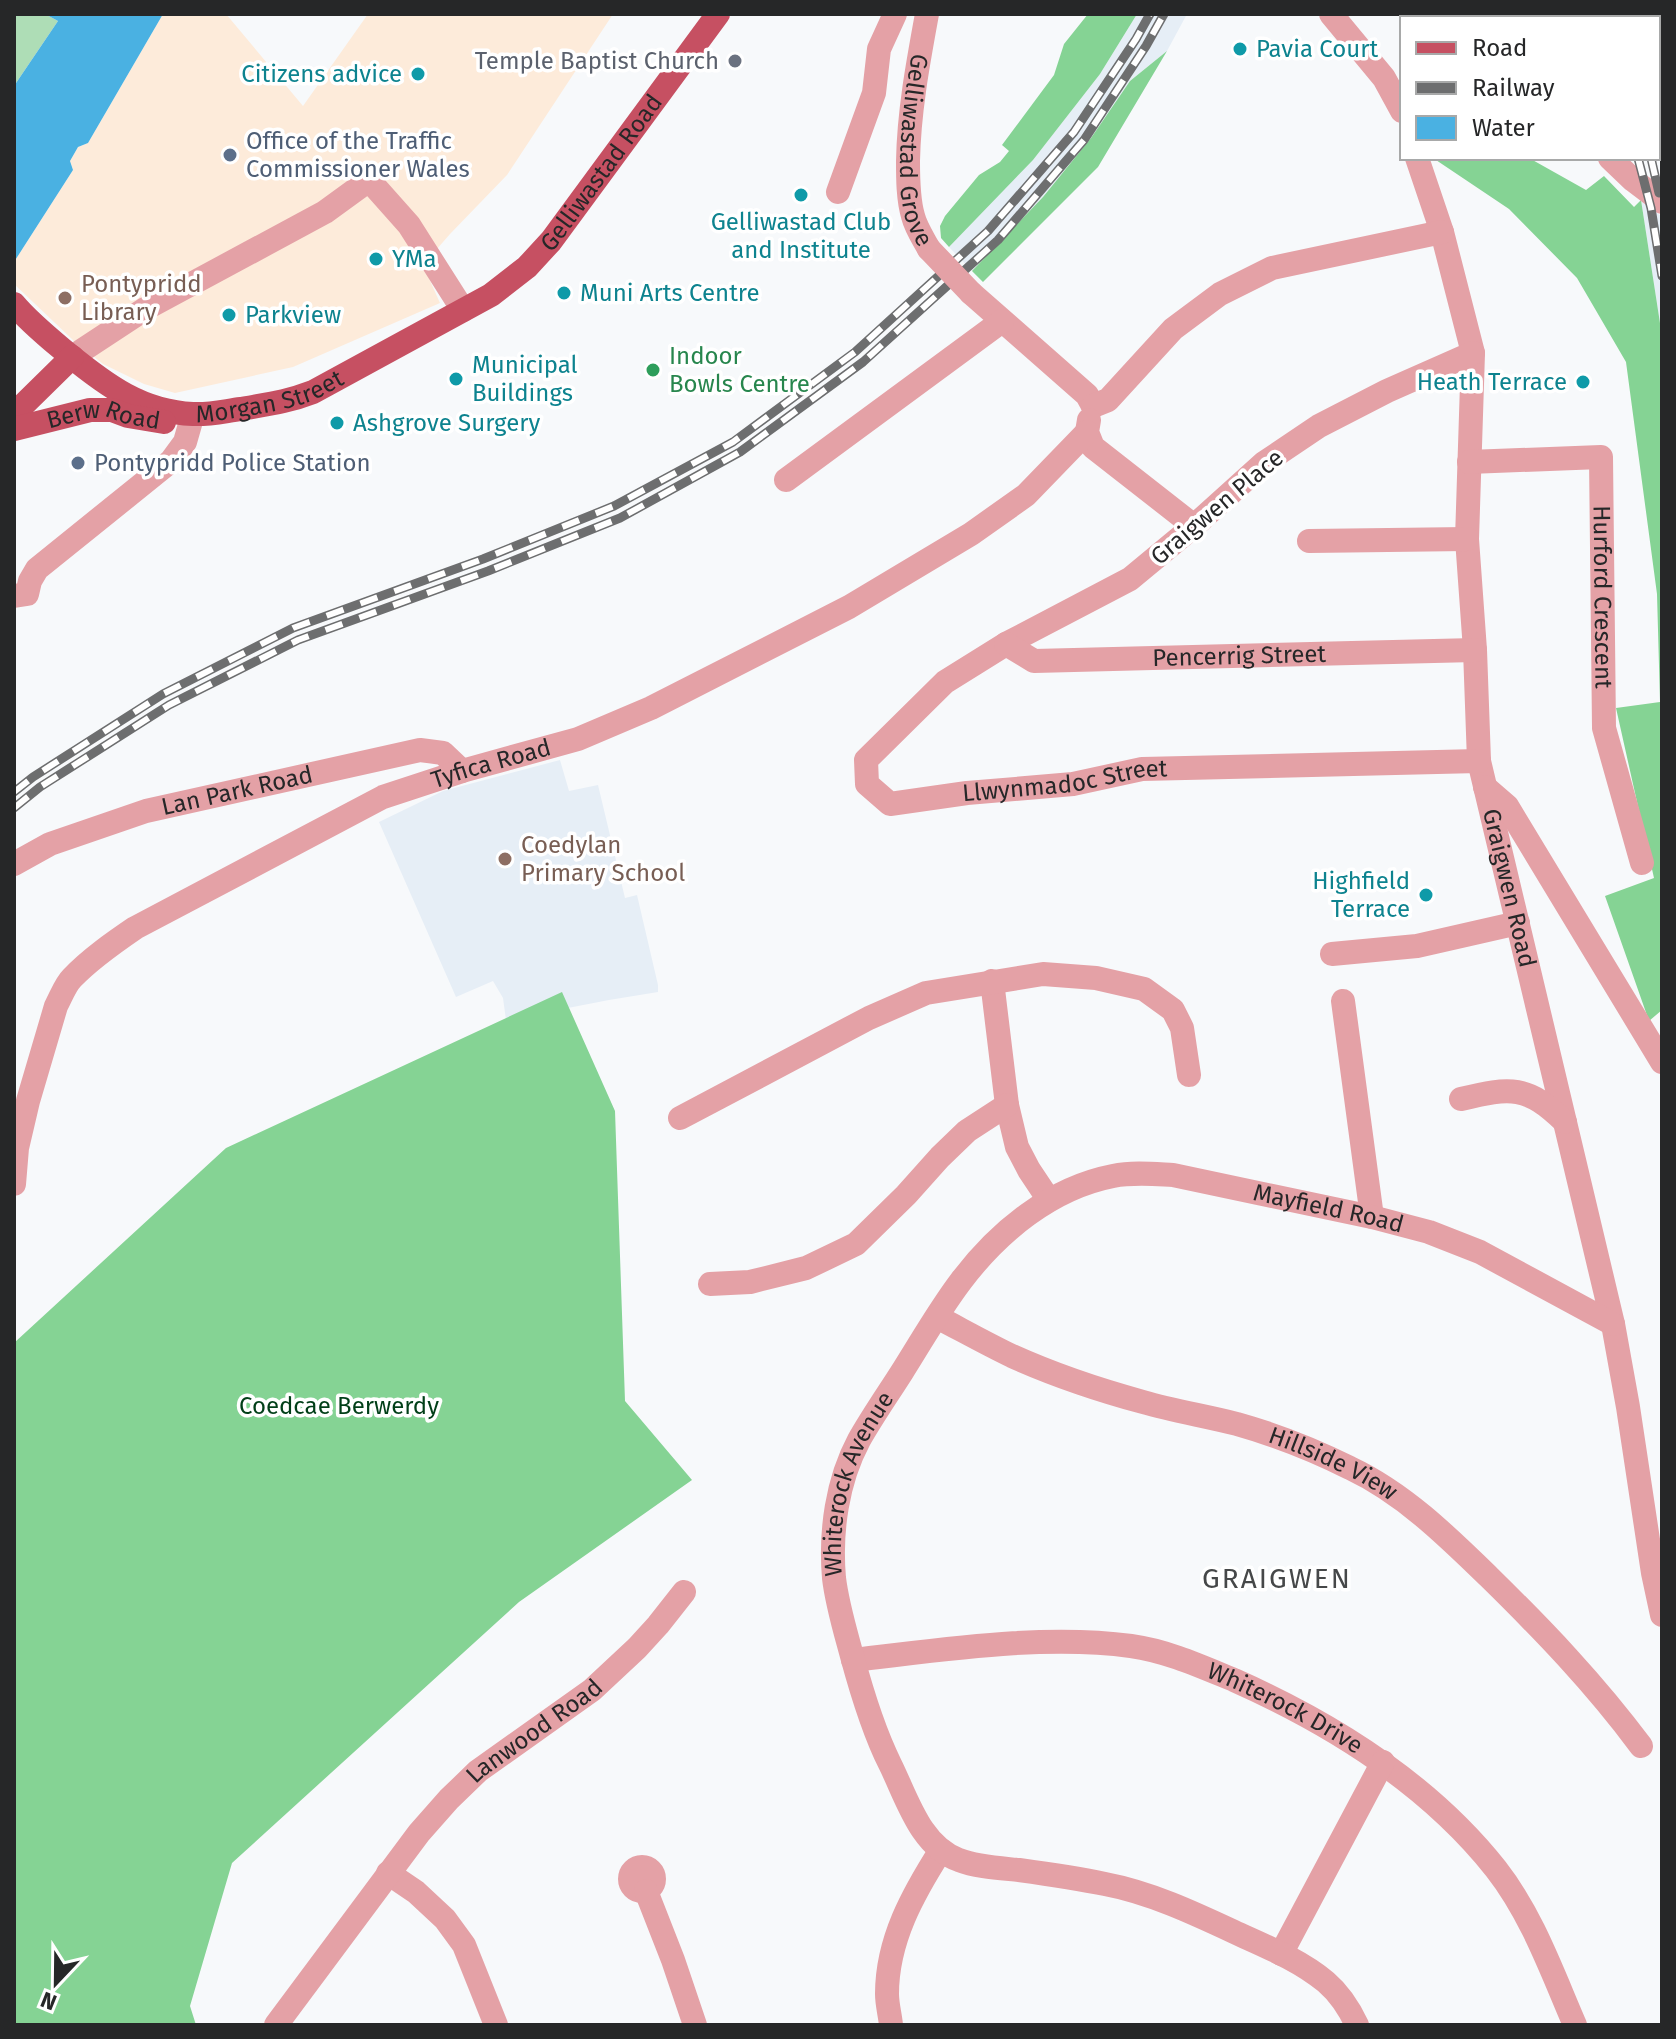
<svg xmlns="http://www.w3.org/2000/svg" width="1676" height="2039" viewBox="0 0 1676 2039" font-family="'Fira Sans',sans-serif">
  <rect width="100%" height="100%" fill="#f7f9fb"/>
  <path fill="#fdebda" d="M 163,14 L 226,14 L 303,106 L 368,14 L 613,14 L 507,175 L 450,234 L 423,265 L 440,303 L 293,367 L 175,393 L 144,384 L 103,364 L 74,341 L 14,284 L 14,262 L 73,170 L 70,161 L 78,147 L 88,143 Z"/>
  <g fill="#e6eef6">
    <path d="M 1137,14 L 1187,14 L 1167,51 L 1130,81 L 1091,138 L 1043,197 L 972,271 L 949,247 L 1033,160 L 1100,74 Z"/>
    <path d="M 1641,200 L 1662,217 L 1662,336 Z"/>
    <path d="M 560,760 L 569,791 L 598,785 L 625,898 L 637,895 L 658,985 L 658,992 L 609,1000 L 506,1020 L 503,998 L 493,981 L 456,997 L 379,822 L 443,791 Z"/>
  </g>
  <path fill="#aeddb6" d="M 14,14 L 45,14 L 58,21 L 14,86 Z"/>
  <g fill="#85d394">
    <path d="M 1088,14 L 1137,14 L 1100,74 L 1033,160 L 949,247 L 941,238 L 940,226 L 945,216 L 979,175 L 1000,162 L 1009,151 L 1002,145 L 1054,75 L 1064,44 Z"/>
    <path d="M 1167,51 L 1098,167 L 983,282 L 972,271 L 1043,197 L 1091,138 L 1130,81 Z"/>
    <path d="M 1433,158 L 1529,158 L 1586,190 L 1604,176 L 1634,207 L 1641,200 L 1662,336 L 1662,1010 L 1649,1021 L 1605,896 L 1654,878 L 1616,708 L 1660,702 L 1657,594 L 1626,362 L 1577,278 L 1509,209 Z"/>
    <path d="M 562,992 L 615,1111 L 625,1401 L 692,1480 L 519,1602 L 232,1863 L 190,2006 L 196,2025 L 14,2025 L 14,1343 L 226,1148 Z"/>
  </g>
  <path fill="#4ab1e2" d="M 45,14 L 163,14 L 88,143 L 78,147 L 70,161 L 73,170 L 14,262 L 14,86 L 58,21 Z"/>
  <g fill="none" stroke-linecap="round" stroke-linejoin="round">
    <g stroke="#e4a1a6" stroke-width="24">
      <path id="s1" d="M 927,14 C 918,63 909,111 908,161 C 908,178 908,199 913,216 C 916,228 923,238 929,249"/>
      <path d="M 1331,14 L 1384,78 L 1402,111"/>
      <path d="M 1467,14 L 1470,18"/>
      <path d="M 1536,14 L 1536,18"/>
      <path id="s2" d="M 1417,158 L 1442,232 L 1473,353 L 1467,539 L 1475,650 L 1479,761 L 1613,1324 L 1628,1407 L 1653,1573 L 1662,1615"/>
      <path d="M 1610,158 L 1633,180 L 1662,202"/>
      <path d="M 838,192 L 874,93 L 879,49 L 895,14"/>
      <path d="M 971,293 L 1087,395 L 1093,406"/>
      <path id="s3" d="M 1473,353 L 1387,391 L 1319,426 L 1264,463 L 1194,526 L 1130,579 L 1006,644 L 945,682 L 866,760 L 867,784 L 890,804 L 967,793 L 1073,784 L 1142,769 L 1479,761"/>
      <path d="M 72,357 L 145,309 L 325,212 L 369,180 L 409,225 L 463,310"/>
      <path d="M 1093,406 L 1108,400 L 1173,329 L 1220,294 L 1272,268 L 1442,232"/>
      <path d="M 1089,420 L 1087,432 L 1093,447 L 1194,526"/>
      <path id="s4" d="M 1469,462 L 1601,457 L 1604,728 L 1642,863"/>
      <path d="M 786,480 L 1002,321"/>
      <path d="M 1309,541 L 1467,539"/>
      <path d="M 14,596 L 27,594 L 30,581 L 37,569 L 171,461 L 185,442 L 193,414"/>
      <path id="s5" d="M 1006,644 L 1034,661 L 1475,650"/>
      <path d="M 1485,787 L 1507,806 L 1662,1062"/>
      <path id="s6" d="M 14,864 L 50,844 L 146,811 L 420,750 L 443,753 L 462,771"/>
      <path d="M 1332,954 L 1417,946 L 1518,923"/>
      <path d="M 992,981 L 1007,1105 L 1017,1147 L 1029,1170 L 1049,1200"/>
      <path d="M 1343,1001 L 1372,1217"/>
      <path d="M 1461,1099 C 1511,1087 1527,1085 1565,1122"/>
      <path d="M 680,1118 L 869,1018 L 926,993 L 1043,974 L 1096,978 L 1144,989 L 1173,1010 L 1182,1028 L 1189,1075"/>
      <path id="s7" d="M 14,1184 L 17,1148 L 28,1101 L 56,1006 C 61,997 65,985 72,978 C 90,959 113,943 135,928 L 383,797 L 462,771 L 578,739 L 651,708 L 849,607 L 971,534 L 1026,495 L 1087,432"/>
      <path d="M 710,1284 L 750,1282 L 806,1268 L 856,1244 L 906,1195 L 940,1157 L 967,1131 L 1007,1105"/>
      <path id="s8" d="M 937,1317 C 962,1330 987,1344 1012,1356 C 1054,1375 1099,1390 1143,1402 C 1174,1411 1206,1416 1237,1424 C 1276,1435 1314,1450 1350,1468 C 1403,1493 1446,1535 1488,1576 C 1544,1631 1594,1683 1641,1746"/>
      <path id="s9" d="M 853,1660 C 942,1650 1042,1634 1131,1646 C 1167,1651 1200,1666 1234,1680 C 1333,1724 1428,1783 1496,1869 C 1532,1915 1552,1972 1575,2025"/>
      <circle cx="642" cy="1879" r="12"/>
      <path d="M 388,1873 L 416,1892 L 445,1919 L 464,1945 L 496,2025"/>
      <path d="M 646,1891 L 673,1960 L 695,2025"/>
      <path d="M 1281,1954 L 1383,1762"/>
      <path id="s10" d="M 276,2025 L 419,1833 L 449,1799 L 478,1771 L 592,1690 L 637,1648 L 658,1625 L 684,1592"/>
      <path d="M 891,2025 C 890,2015 887,2004 887,1994 C 887,1940 913,1894 941,1850"/>
      <path id="s11" d="M 1357,2025 C 1349,2008 1340,1994 1326,1982 C 1302,1962 1272,1949 1243,1936 C 1200,1916 1153,1893 1105,1884 C 1076,1878 1048,1874 1019,1870 C 999,1868 977,1867 959,1860 C 920,1846 907,1798 890,1764 C 873,1730 862,1693 852,1656 C 845,1630 837,1604 834,1578 C 830,1532 837,1481 859,1440 C 872,1417 888,1394 902,1372 C 921,1342 939,1310 961,1281 C 998,1232 1051,1188 1113,1176 C 1133,1172 1153,1174 1173,1175 L 1372,1217 L 1429,1232 L 1480,1252 L 1613,1324"/>
    </g>
    <g stroke="#c65062" stroke-width="24">
      <path d="M 1609,14 L 1615,18"/>
      <path d="M 1658,63 L 1662,71"/>
      <path id="s12" d="M 14,304 C 30,323 49,338 68,354 C 106,385 142,412 193,414 C 209,415 225,411 241,409 C 269,404 287,402 313,392 L 491,295 L 527,267 L 551,241 L 718,14"/>
      <path d="M 14,414 L 72,357"/>
      <path id="s13" d="M 14,429 L 90,410 L 112,410 L 128,416 L 164,422"/>
    </g>
    <g stroke="#6d6e6f" stroke-width="9">
      <g id="rail">
        <path d="M 1611,14 L 1612,18"/>
        <path d="M 1638,158 L 1651,208 L 1662,276"/>
        <path d="M 1651,158 L 1659,193"/>
        <path d="M 14,792 L 33,777 L 163,694 L 293,628 L 483,559 L 614,506 L 733,442 L 855,352 L 988,231 L 1074,132 L 1136,39 L 1150,14"/>
        <path d="M 14,808 L 40,787 L 169,705 L 298,640 L 488,571 L 620,518 L 740,452 L 863,362 L 998,240 L 1084,140 L 1146,46 L 1164,14"/>
      </g>
    </g>
    <use href="#rail" stroke="#fff" stroke-width="6" stroke-dasharray="18" stroke-linecap="butt"/>
    <path stroke="#e4a1a6" stroke-width="24" d="M 929,249 L 971,293"/>
  </g>
  <g fill="#0f9aa8" stroke="#fff" stroke-width="3">
    <circle cx="1240" cy="49" r="8"/>
    <circle cx="418" cy="74" r="8"/>
    <circle cx="801" cy="195" r="8"/>
    <circle cx="376" cy="259" r="8"/>
    <circle cx="564" cy="293" r="8"/>
    <circle cx="229" cy="315" r="8"/>
    <circle cx="456" cy="379" r="8"/>
    <circle cx="1583" cy="382" r="8"/>
    <circle cx="337" cy="423" r="8"/>
    <circle cx="1426" cy="895" r="8"/>
  </g>
  <circle fill="#6b7280" stroke="#fff" stroke-width="3" cx="735" cy="61" r="8"/>
  <g fill="#5c6f8a" stroke="#fff" stroke-width="3">
    <circle cx="230" cy="155" r="8"/>
    <circle cx="78" cy="463" r="8"/>
  </g>
  <g fill="#8d6e63" stroke="#fff" stroke-width="3">
    <circle cx="65" cy="298" r="8"/>
    <circle cx="505" cy="859" r="8"/>
  </g>
  <circle fill="#2e9e5b" stroke="#fff" stroke-width="3" cx="653" cy="370" r="8"/>
  <g text-anchor="middle" dominant-baseline="central" stroke-width="7" stroke-linejoin="round" paint-order="stroke">
    <g font-size="24" fill="#0d838f" stroke="#fff" text-anchor="start">
      <text x="1256" y="49">Pavia Court</text>
      <text x="402" y="74" text-anchor="end">Citizens advice</text>
      <text x="801" y="222" text-anchor="middle">Gelliwastad Club<tspan x="801" dy="28">and Institute</tspan></text>
      <text x="392" y="259">YMa</text>
      <text x="580" y="293">Muni Arts Centre</text>
      <text x="245" y="315">Parkview</text>
      <text x="472" y="365">Municipal<tspan x="472" dy="28">Buildings</tspan></text>
      <text x="1567" y="382" text-anchor="end">Heath Terrace</text>
      <text x="353" y="423">Ashgrove Surgery</text>
      <text x="1410" y="881" text-anchor="end">Highfield<tspan x="1410" dy="28">Terrace</tspan></text>
    </g>
    <g font-size="24" fill="#5b616d" stroke="#fff" text-anchor="end">
      <text x="719" y="61">Temple Baptist Church</text>
    </g>
    <g font-size="24" fill="#4e5e75" stroke="#fff" text-anchor="start">
      <text x="246" y="141">Office of the Traffic<tspan x="246" dy="28">Commissioner Wales</tspan></text>
      <text x="94" y="463">Pontypridd Police Station</text>
    </g>
    <g font-size="24" fill="#262728" stroke="#fff">
      <text stroke="none"><textPath href="#s1" startOffset="138">Gelliwastad Grove</textPath></text>
      <text stroke="none"><textPath href="#s12" startOffset="706">Gelliwastad Road</textPath></text>
      <text stroke="none"><textPath href="#s12" startOffset="294">Morgan Street</textPath></text>
      <text stroke="none"><textPath href="#s13" startOffset="92">Berw Road</textPath></text>
      <text transform="translate(1217 507) rotate(-40)">Graigwen Place</text>
      <text stroke="none"><textPath href="#s4" startOffset="272">Hurford Crescent</textPath></text>
      <text stroke="none"><textPath href="#s5" startOffset="238">Pencerrig Street</textPath></text>
      <text stroke="none"><textPath href="#s7" startOffset="690">Tyfica Road</textPath></text>
      <text stroke="none"><textPath href="#s3" startOffset="968">Llwynmadoc Street</textPath></text>
      <text stroke="none"><textPath href="#s6" startOffset="236">Lan Park Road</textPath></text>
      <text stroke="none"><textPath href="#s2" startOffset="742">Graigwen Road</textPath></text>
      <text stroke="none"><textPath href="#s11" startOffset="1500">Mayfield Road</textPath></text>
      <text stroke="none"><textPath href="#s8" startOffset="424">Hillside View</textPath></text>
      <text stroke="none"><textPath href="#s11" startOffset="860">Whiterock Avenue</textPath></text>
      <text stroke="none"><textPath href="#s9" startOffset="446">Whiterock Drive</textPath></text>
      <text stroke="none"><textPath href="#s10" startOffset="394">Lanwood Road</textPath></text>
    </g>
    <g font-size="24" fill="#785e54" stroke="#fff" text-anchor="start">
      <text x="81" y="284">Pontypridd<tspan x="81" dy="28">Library</tspan></text>
      <text x="521" y="845">Coedylan<tspan x="521" dy="28">Primary School</tspan></text>
    </g>
    <g font-size="24" fill="#27864d" stroke="#fff" text-anchor="start">
      <text x="669" y="356">Indoor<tspan x="669" dy="28">Bowls Centre</tspan></text>
    </g>
    <g font-size="24" fill="#013f18" stroke="#fff">
      <text x="339" y="1406">Coedcae Berwerdy</text>
    </g>
    <g font-size="28" letter-spacing="2" fill="#464849" stroke="#fff">
      <text x="1277" y="1578">GRAIGWEN</text>
    </g>
  </g>
  <rect width="1676" height="2039" fill="none" stroke="#262728" stroke-width="32"/>
  <rect x="1400" y="16" width="260" height="144" fill="#ffffff" stroke="#a8a9a9" stroke-width="2"/>
  <rect x="1416" y="42" width="40" height="12" fill="#c65062" stroke="#a8a9a9" stroke-width="2"/>
  <text x="1472" y="56" font-size="24" fill="#262728">Road</text>
  <rect x="1416" y="82" width="40" height="12" fill="#6d6e6f" stroke="#a8a9a9" stroke-width="2"/>
  <text x="1472" y="96" font-size="24" fill="#262728">Railway</text>
  <rect x="1416" y="116" width="40" height="24" fill="#4ab1e2" stroke="#a8a9a9" stroke-width="2"/>
  <text x="1472" y="136" font-size="24" fill="#262728">Water</text>
  <g transform="translate(56 1983) rotate(202)" stroke="#ffffff" stroke-width="6" paint-order="stroke">
  <path d="M0-6L14 30L0 20L-14 30Z" fill="#262728"/>
  <text y="-12" font-size="22" font-weight="bold" text-anchor="middle" fill="#262728">N</text>
  </g>
</svg>
